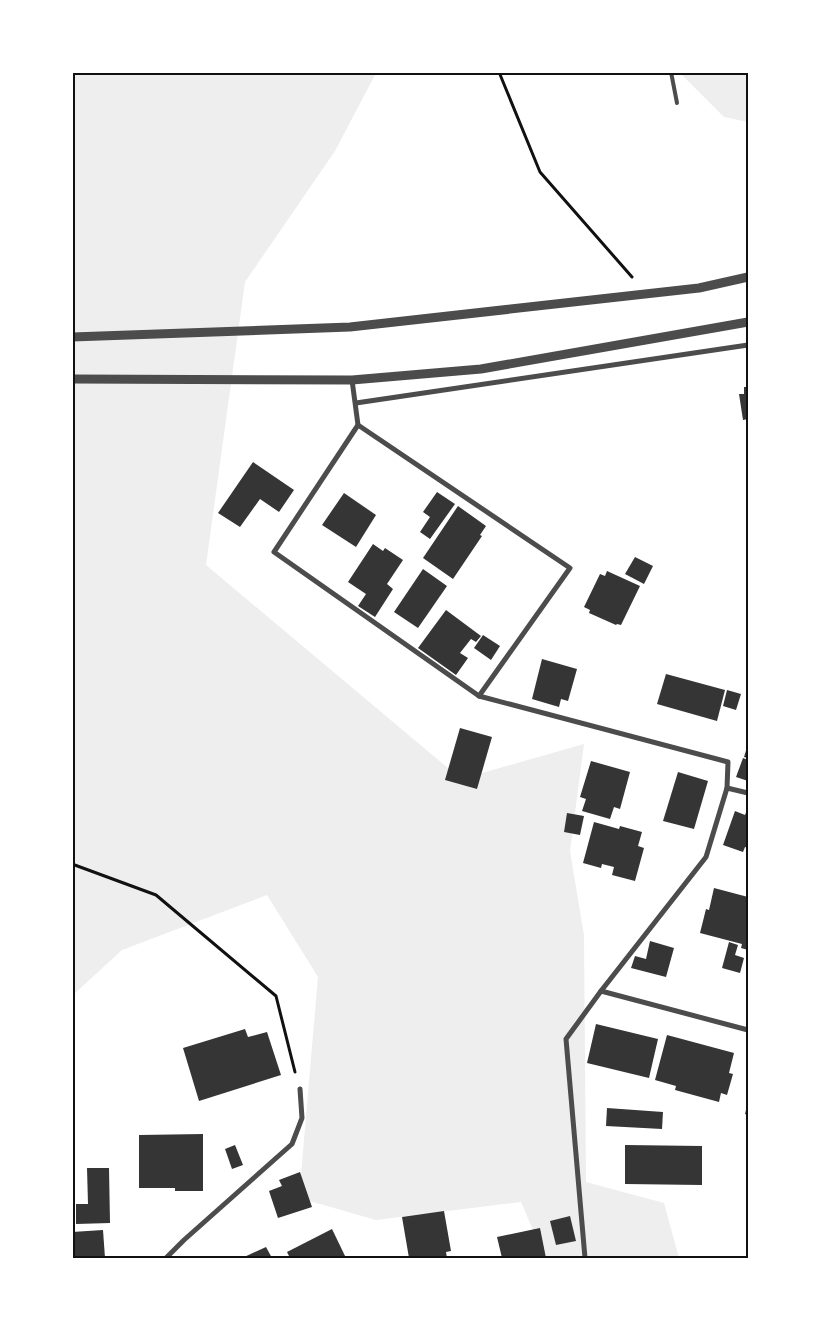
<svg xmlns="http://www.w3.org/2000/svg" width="821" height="1331" viewBox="0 0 821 1331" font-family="'Sofia Sans Condensed',sans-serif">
  <rect width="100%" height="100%" fill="#fff"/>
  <g fill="#eee">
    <path d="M 73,73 L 376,73 L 335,151 L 245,282 L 206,565 L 461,779 L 584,744 L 570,851 L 584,935 L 586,1182 L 664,1203 L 679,1258 L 545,1258 L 521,1202 L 376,1220 L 299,1198 L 318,977 L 267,895 L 122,950 L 73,995 Z"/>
    <path d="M 680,73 L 748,73 L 748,122 L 724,117 Z"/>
  </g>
  <g fill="#353535">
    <path d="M 744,387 L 748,387 L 748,419 L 743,420 L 739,394 L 744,394 Z"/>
    <path d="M 253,462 L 294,490 L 279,512 L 260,499 L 240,527 L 218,513 Z"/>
    <path d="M 437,492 L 455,504 L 430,539 L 420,532 L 430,517 L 423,512 Z"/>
    <path d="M 344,493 L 376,515 L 356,547 L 322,525 Z"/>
    <path d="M 458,506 L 486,526 L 480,535 L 482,536 L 453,579 L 423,558 Z"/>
    <path d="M 373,544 L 383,551 L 385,548 L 403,560 L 387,584 L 393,589 L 375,617 L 358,606 L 366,594 L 348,582 Z"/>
    <path d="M 635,557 L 653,566 L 644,584 L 625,574 Z"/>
    <path d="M 423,569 L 447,586 L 418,628 L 394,612 Z"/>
    <path d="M 607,571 L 640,586 L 621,625 L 617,624 L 616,625 L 589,613 L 590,610 L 584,607 L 600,574 L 605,576 Z"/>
    <path d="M 446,610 L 481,636 L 476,642 L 471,639 L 460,653 L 468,658 L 456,675 L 418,648 Z"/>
    <path d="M 483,635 L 500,646 L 491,660 L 474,648 Z"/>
    <path d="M 542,659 L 577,669 L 568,701 L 561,699 L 559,707 L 532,699 Z"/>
    <path d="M 666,674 L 725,690 L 717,721 L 657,704 Z"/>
    <path d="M 727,690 L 741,694 L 736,710 L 723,706 Z"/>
    <path d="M 460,728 L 492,737 L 477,789 L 445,780 Z"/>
    <path d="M 748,744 L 748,758 L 744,757 Z"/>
    <path d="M 743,758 L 748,760 L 748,781 L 736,777 Z"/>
    <path d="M 591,761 L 630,772 L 620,809 L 614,807 L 610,819 L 582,811 L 586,799 L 580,797 Z"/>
    <path d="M 678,772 L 708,781 L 694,829 L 663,821 Z"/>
    <path d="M 748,807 L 748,848 L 745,847 L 743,852 L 723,845 L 735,811 L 745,815 Z"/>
    <path d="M 567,813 L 584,816 L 580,835 L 564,832 Z"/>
    <path d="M 594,822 L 619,829 L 620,826 L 642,832 L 638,846 L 644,848 L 635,881 L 612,875 L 614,867 L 602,864 L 601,868 L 583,863 Z"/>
    <path d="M 714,888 L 748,897 L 748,950 L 741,948 L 742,944 L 700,933 L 706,909 L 709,910 Z"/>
    <path d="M 650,941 L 674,948 L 666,977 L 631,968 L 635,956 L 646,959 Z"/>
    <path d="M 729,942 L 738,945 L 735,955 L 744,958 L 740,973 L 722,968 Z"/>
    <path d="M 596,1024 L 658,1039 L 649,1078 L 587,1063 Z"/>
    <path d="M 245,1029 L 248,1037 L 267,1032 L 281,1075 L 199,1101 L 183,1048 Z"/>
    <path d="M 667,1035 L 734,1053 L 729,1073 L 733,1074 L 727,1095 L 721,1093 L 719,1102 L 675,1090 L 676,1086 L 655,1080 Z"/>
    <path d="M 748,1102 L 748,1115 L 745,1114 Z"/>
    <path d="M 607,1108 L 663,1112 L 662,1129 L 606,1126 Z"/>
    <path d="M 203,1134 L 203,1191 L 175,1191 L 175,1188 L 139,1188 L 139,1135 Z"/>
    <path d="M 235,1145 L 243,1165 L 232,1169 L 225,1149 Z"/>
    <path d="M 625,1145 L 702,1146 L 702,1185 L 625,1184 Z"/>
    <path d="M 87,1168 L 109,1168 L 110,1223 L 76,1224 L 76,1204 L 88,1204 Z"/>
    <path d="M 300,1172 L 312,1207 L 278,1218 L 269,1191 L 282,1186 L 279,1180 Z"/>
    <path d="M 444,1211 L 451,1251 L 446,1252 L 447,1258 L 409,1258 L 402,1217 Z"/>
    <path d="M 570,1216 L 576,1241 L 556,1245 L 550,1221 Z"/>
    <path d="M 540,1228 L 546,1258 L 502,1258 L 497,1237 Z"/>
    <path d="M 332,1229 L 346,1258 L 290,1258 L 287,1252 Z"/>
    <path d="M 103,1230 L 105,1258 L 72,1258 L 72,1232 Z"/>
    <path d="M 266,1247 L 272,1258 L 242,1258 Z"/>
  </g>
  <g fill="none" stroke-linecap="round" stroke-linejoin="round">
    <g stroke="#111" stroke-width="3">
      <path d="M 499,72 L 540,172 L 632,277"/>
      <path d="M 72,864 L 156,895 L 276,996 L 295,1072"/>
    </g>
    <path stroke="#4c4c4c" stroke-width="4" d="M 671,72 L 677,103"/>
    <g stroke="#4c4c4c" stroke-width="5">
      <path d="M 352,380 L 358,425 L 274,552 L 479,696 L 728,762 L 727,788 L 706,857 L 601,991 L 566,1039 L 585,1258"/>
      <path d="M 356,403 L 748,345"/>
      <path d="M 358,425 L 570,568 L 479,696"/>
      <path d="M 727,788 L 748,793"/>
      <path d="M 601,991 L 748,1030"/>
      <path d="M 166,1258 L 184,1240 L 292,1144 L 302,1118 L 300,1089"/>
    </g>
    <g stroke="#4c4c4c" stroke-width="9">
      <path d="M 72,337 L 350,327 L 699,288 L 748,277"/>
      <path d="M 72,379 L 352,380 L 481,369 L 748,322"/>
    </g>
  </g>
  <rect width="821" height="1331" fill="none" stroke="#ffffff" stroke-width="148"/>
  <rect x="74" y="74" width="673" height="1183" fill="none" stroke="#111" stroke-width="2"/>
</svg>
